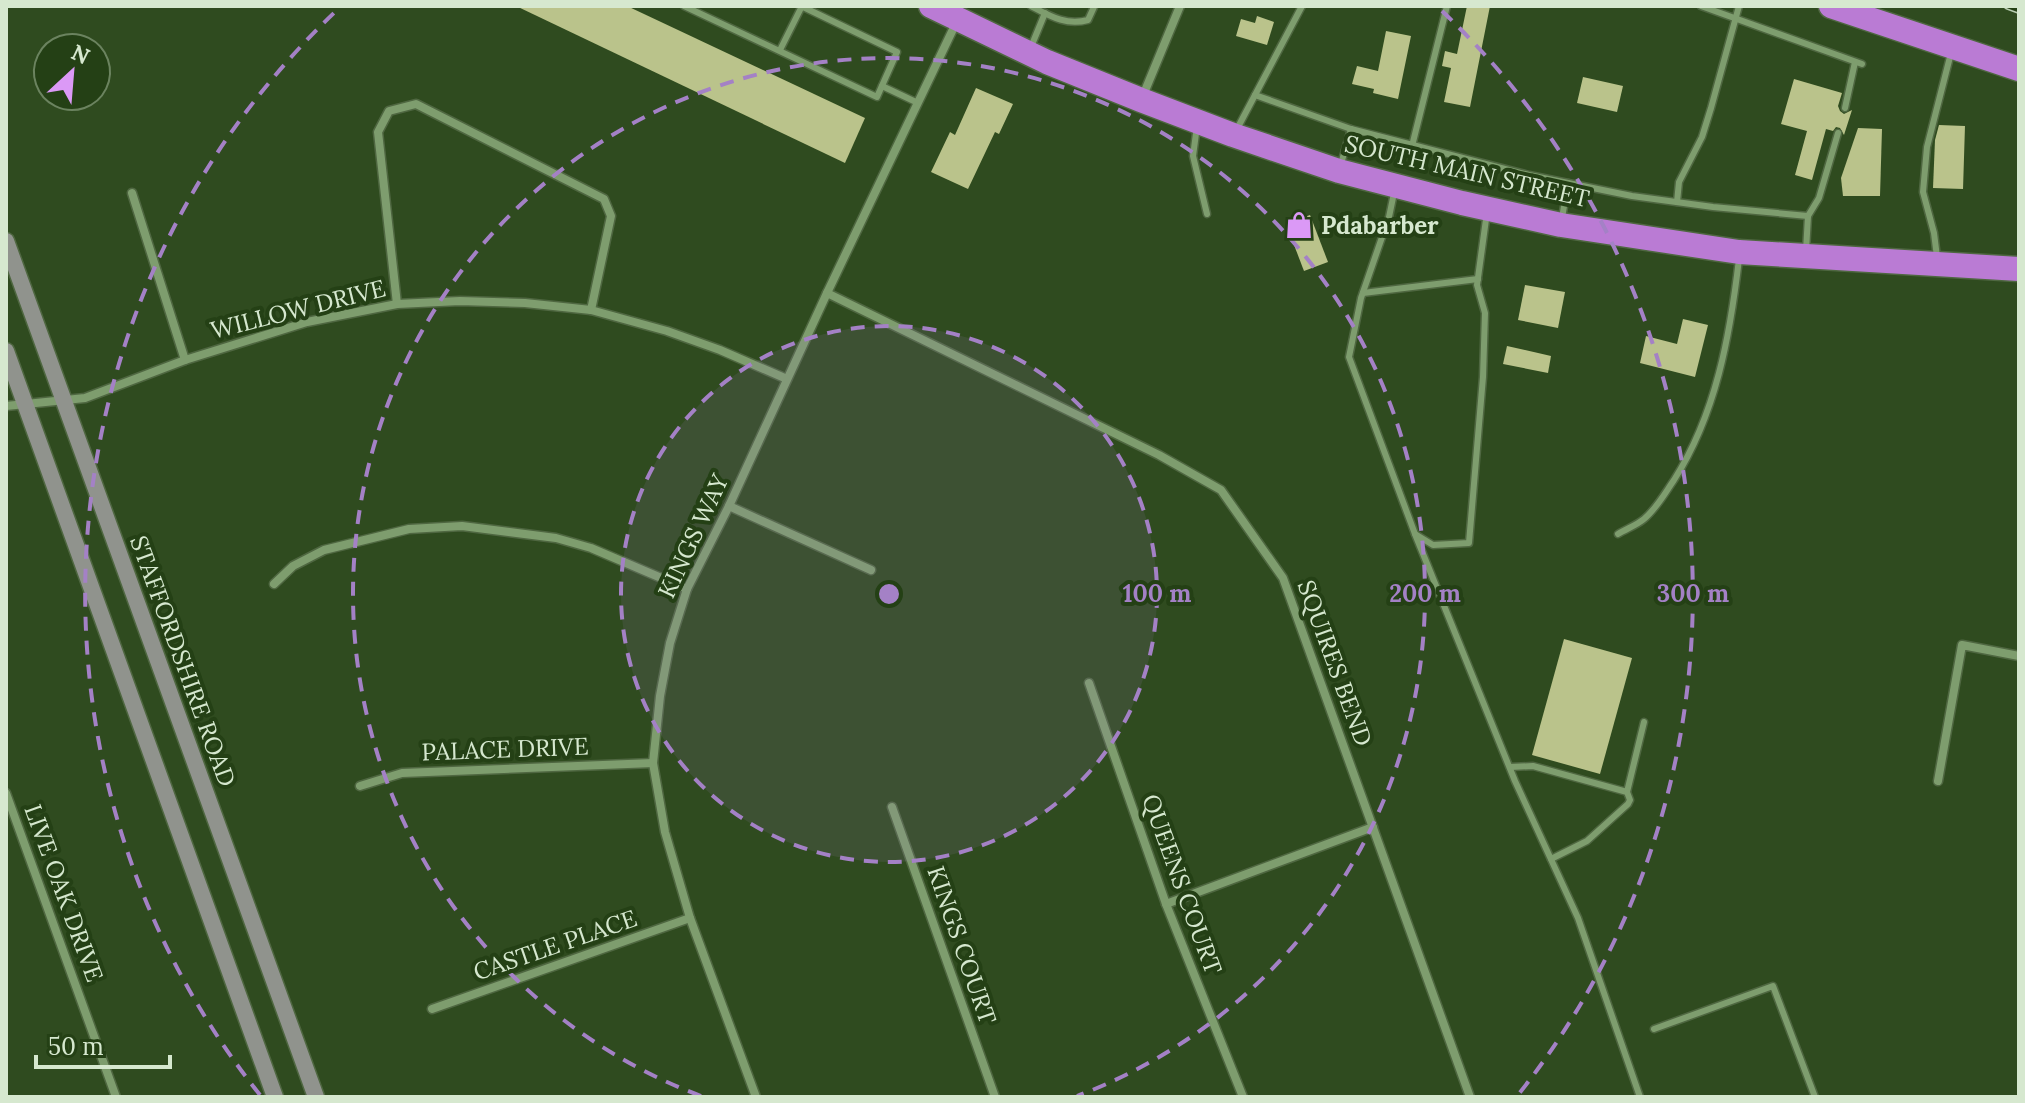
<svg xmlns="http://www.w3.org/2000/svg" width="2025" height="1103" viewBox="0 0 2025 1103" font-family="Lora,serif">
  <rect width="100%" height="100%" fill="#2f4b1f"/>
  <g fill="#bac38b">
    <path d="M 516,6 L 627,6 L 865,118 L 845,163 Z"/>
    <path d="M 1467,6 L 1490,6 L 1470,107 L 1444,102 L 1451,68 L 1442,66 L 1445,51 L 1457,54 Z"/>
    <path d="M 1257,16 L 1274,22 L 1267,45 L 1236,36 L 1241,19 L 1255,23 Z"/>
    <path d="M 1386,31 L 1411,36 L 1398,99 L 1373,93 L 1374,89 L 1352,84 L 1357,66 L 1378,71 Z"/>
    <path d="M 1583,77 L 1623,86 L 1617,112 L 1577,103 Z"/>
    <path d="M 1794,79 L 1842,93 L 1838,106 L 1840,111 L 1844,114 L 1852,110 L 1844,135 L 1840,128 L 1836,127 L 1833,131 L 1826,129 L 1812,180 L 1795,175 L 1807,131 L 1781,124 Z"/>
    <path d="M 976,88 L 1013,104 L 999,134 L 995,132 L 968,189 L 931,172 L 950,132 L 955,135 Z"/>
    <path d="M 1939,125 L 1965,126 L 1963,189 L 1933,188 L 1935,140 Z"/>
    <path d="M 1858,128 L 1882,129 L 1880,196 L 1843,196 L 1841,178 Z"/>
    <path d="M 1310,215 L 1328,262 L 1304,271 L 1286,224 Z"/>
    <path d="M 1525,285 L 1565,292 L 1558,328 L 1518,320 Z"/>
    <path d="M 1683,319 L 1708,325 L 1695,377 L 1640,363 L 1646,336 L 1677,344 Z"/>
    <path d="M 1507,346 L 1551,356 L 1548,373 L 1503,364 Z"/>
    <path d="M 1564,639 L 1632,658 L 1600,774 L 1532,755 Z"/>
  </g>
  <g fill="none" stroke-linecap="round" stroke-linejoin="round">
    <g stroke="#4f6741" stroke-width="9">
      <g id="lane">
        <path d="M 684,6 L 877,97 L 897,52 L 801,6"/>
        <path d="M 1031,6 C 1050,16 1066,26 1088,20 L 1094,7"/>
        <path d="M 1701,6 L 1862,64"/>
        <path d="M 1031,47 L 1045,13"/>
        <path d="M 780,50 L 802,6"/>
        <path d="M 882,86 L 918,103"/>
        <path d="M 1255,95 L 1302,6"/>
        <path d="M 1845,108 L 1855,62"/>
        <path d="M 1197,126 L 1193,156 L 1207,214"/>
        <path d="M 1237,129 L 1255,95 L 1351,129 L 1529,175 L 1632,196 L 1713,207 L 1808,216 L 1806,251"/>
        <path d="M 1412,146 L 1447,6"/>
        <path d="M 1341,164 L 1351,129"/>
        <path d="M 1394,193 L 1389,217 L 1361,298 L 1349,357 L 1415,534 L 1433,545 L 1469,543 L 1483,377 L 1485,313 L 1477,285 L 1487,212"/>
        <path d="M 1677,202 L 1679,182 L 1702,137 L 1711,108 L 1739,6"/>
        <path d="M 1808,216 L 1819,198 L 1838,133"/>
        <path d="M 1562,218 L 1568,183"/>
        <path d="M 1937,257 L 1934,233 L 1923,192 L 1927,147 L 1951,53"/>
        <path d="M 1363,293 L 1478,279"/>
        <path d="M 1415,534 L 1515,781 L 1578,918 L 1640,1097"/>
        <path d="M 1618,534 C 1626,529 1637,525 1644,519 C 1657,508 1665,493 1674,480 C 1716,414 1730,336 1739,259"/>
        <path d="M 1510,767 L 1533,766 L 1627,792 L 1630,800 L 1628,804 L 1587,841 L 1551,859"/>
        <path d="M 1627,792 L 1644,722"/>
        <path d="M 1654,1029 L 1773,986 L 1815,1097"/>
      </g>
    </g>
    <g stroke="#4f6741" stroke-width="11">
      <g id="street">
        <path d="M 1142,98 L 1180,6"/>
        <path d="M 132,193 L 185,360"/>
        <path d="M 827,293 L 1159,455 L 1221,490 L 1283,578 L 1470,1097"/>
        <path d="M 397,304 L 378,132 L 389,111 L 416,104 L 604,199 L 611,216 L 591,310"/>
        <path d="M 6,406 L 85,398 L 185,360 L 307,322 L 397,304 L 460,301 L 525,303 L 591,310 L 667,331 L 720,350 L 787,379"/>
        <path d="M 729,506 L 871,570"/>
        <path d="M 274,584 L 293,566 L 324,550 L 409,529 L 462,526 L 556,538 L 591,548 L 687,589"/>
        <path d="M 1089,683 L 1166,904 L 1243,1097"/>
        <path d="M 1938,781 L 1962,645 L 2019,656"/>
        <path d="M 360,786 L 402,773 L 653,763"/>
        <path d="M 6,793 L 116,1097"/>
        <path d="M 892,807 L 995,1097"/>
        <path d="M 1166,904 L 1373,827"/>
        <path d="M 432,1009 L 690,918"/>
        <path d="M 756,1097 L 690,918 L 665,832 L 653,763 L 660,696 L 670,643 L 687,589 L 729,506 L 827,293 L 956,23"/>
      </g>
    </g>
    <g stroke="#4f6741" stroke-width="19">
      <g id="secondary">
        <path d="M 6,241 L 316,1097"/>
        <path d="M 6,351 L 275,1097"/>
      </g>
    </g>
    <g stroke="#4f6741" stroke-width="27">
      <g id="highway">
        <path d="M 931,6 L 1047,62 L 1141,100 L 1233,135 L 1339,171 L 1462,203 L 1561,225 L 1739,252 L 2019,269"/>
        <path d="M 1831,6 L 2019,69"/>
      </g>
    </g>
    <use href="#lane" stroke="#7e9d6e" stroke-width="6"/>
    <use href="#street" stroke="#7e9d6e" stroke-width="8"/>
    <use href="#secondary" stroke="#90938d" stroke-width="16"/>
    <use href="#highway" stroke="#ba7bd4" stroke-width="24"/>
    <g stroke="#b9cdb1" stroke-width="8">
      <path id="rail" d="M 2008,6 L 2019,10"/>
    </g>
    <use href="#rail" stroke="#244015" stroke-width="5" stroke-dasharray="15" stroke-linecap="butt"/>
  </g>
  <circle cx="889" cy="594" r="268" fill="#a481c6" fill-opacity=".12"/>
  <g fill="none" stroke="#a481c6" stroke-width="4" stroke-dasharray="14 10">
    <circle cx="889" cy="594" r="268"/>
    <path d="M701 1096A536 536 0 1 1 1077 1096"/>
    <path d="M260 1095A804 804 0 0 1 336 11M1442 11A804 804 0 0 1 1518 1095"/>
  </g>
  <defs>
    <g id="shop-bare" transform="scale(2.16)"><path d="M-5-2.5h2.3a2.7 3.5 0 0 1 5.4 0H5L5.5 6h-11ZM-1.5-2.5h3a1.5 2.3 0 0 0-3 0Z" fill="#db99f6" stroke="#244015" stroke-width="2.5" paint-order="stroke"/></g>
  </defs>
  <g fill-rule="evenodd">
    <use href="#shop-bare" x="1299" y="225"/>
  </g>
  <g text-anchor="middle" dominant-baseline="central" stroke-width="8" stroke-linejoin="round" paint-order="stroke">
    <g font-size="24" fill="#d6e8cf" stroke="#244015">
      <text transform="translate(1467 171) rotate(13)">SOUTH MAIN STREET</text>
      <text transform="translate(298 309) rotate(-14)">WILLOW DRIVE</text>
      <text transform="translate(693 536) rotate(-65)">KINGS WAY</text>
      <text transform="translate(183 661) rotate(70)">STAFFORDSHIRE ROAD</text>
      <text transform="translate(1335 663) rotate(70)">SQUIRES BEND</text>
      <text transform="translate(505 749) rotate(-2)">PALACE DRIVE</text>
      <text transform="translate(1182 884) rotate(70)">QUEENS COURT</text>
      <text transform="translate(64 893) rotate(70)">LIVE OAK DRIVE</text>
      <text transform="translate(555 945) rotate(-19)">CASTLE PLACE</text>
      <text transform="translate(962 945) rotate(71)">KINGS COURT</text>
    </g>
    <g font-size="24" font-weight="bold" fill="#d6e8cf" stroke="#244015" text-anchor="start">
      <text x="1321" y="225">Pdabarber</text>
    </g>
  </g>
  <circle cx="889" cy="594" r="12" fill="#a481c6" stroke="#244015" stroke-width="4"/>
  <g font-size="24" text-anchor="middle" font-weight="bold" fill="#a481c6" stroke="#244015" stroke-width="8" stroke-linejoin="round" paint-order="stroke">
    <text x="1157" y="602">100 m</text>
    <text x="1425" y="602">200 m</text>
    <text x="1693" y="602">300 m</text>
  </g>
  <rect width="2025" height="1103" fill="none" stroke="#d6e8cf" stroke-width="16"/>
  <g transform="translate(72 72) rotate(26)"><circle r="38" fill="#244015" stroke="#6b835f" stroke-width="2"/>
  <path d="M0-6L14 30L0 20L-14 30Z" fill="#db99f6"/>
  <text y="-12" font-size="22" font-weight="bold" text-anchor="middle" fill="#d6e8cf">N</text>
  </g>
  <path d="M36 1055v12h134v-12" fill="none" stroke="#d6e8cf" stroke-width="4"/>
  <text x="48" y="1055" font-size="24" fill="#d6e8cf" stroke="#244015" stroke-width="6" paint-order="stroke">50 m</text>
</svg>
